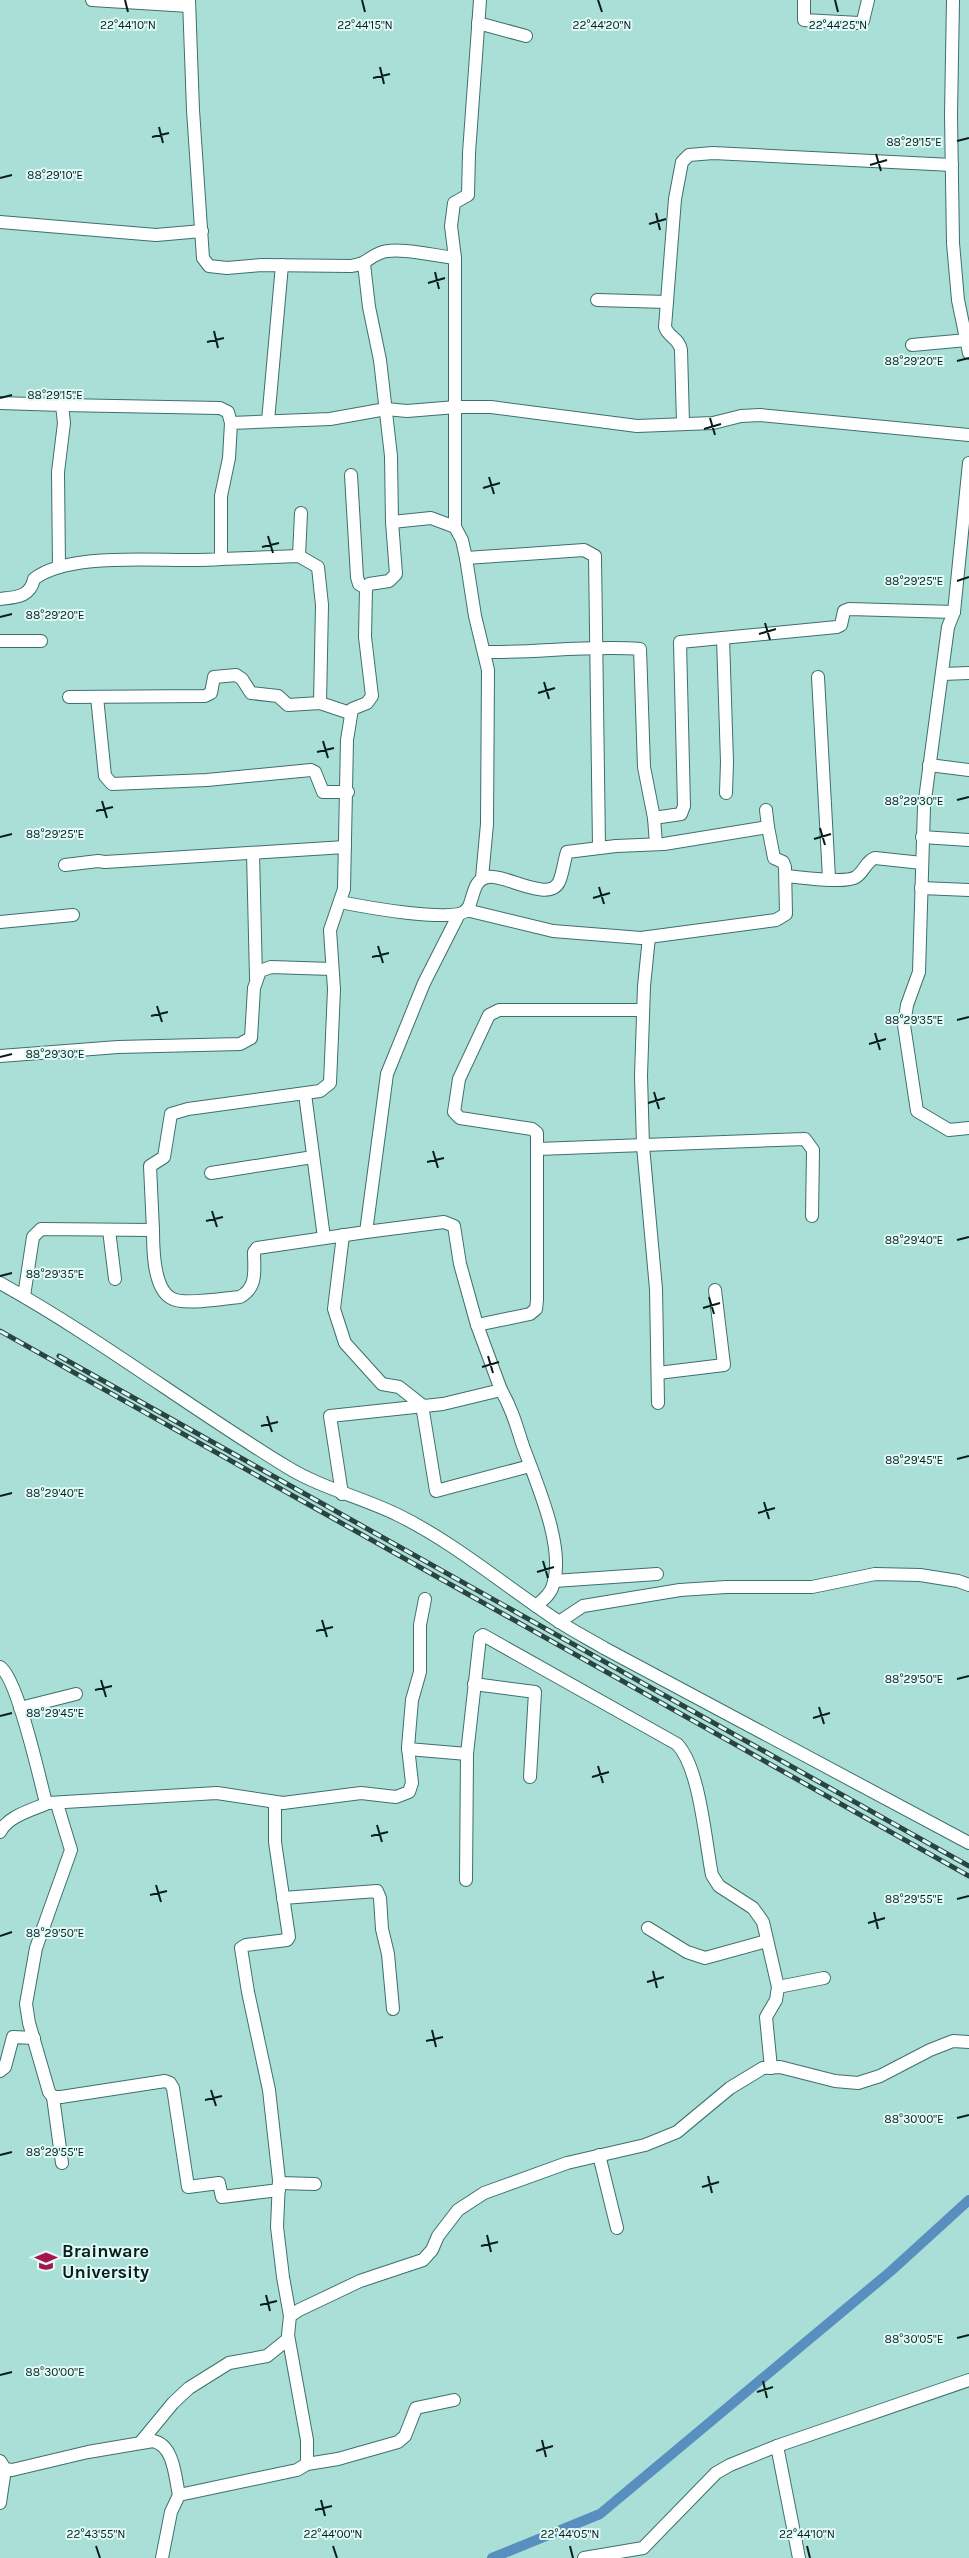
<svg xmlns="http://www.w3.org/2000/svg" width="969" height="2558" viewBox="0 0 969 2558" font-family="Karla,sans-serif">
  <rect width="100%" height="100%" fill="#aadfd8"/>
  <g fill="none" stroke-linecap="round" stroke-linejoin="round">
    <path stroke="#598fbf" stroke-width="10" d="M 492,2558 L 600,2514 L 891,2271 L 969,2200"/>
    <g stroke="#3e706a" stroke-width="14">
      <g id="minor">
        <path d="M 92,0 L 189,6"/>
        <path d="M 189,0 L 193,110 L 203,258 L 209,266 L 227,268 L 261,265 L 351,266 C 367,264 367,258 380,253 C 396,246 436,256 455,258 L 451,226 L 454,203 L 468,195 L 469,153 L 480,0"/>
        <path d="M 804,0 L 804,20 L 859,23 L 863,21 L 868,0"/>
        <path d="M 953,0 L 951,115 L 953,243 L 958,300 L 969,353"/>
        <path d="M 478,23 L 526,36"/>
        <path d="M 0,222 L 156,235 L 202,231"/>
        <path d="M 455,258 L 455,527"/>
        <path d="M 597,300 L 667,302"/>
        <path d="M 912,345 L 967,340"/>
        <path d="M 0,403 L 62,405 L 64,423 L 58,472 L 59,567"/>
        <path d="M 62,405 L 220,408 L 228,412 L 231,423"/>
        <path d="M 268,421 L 282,265"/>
        <path d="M 683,423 L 681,350 C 679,338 668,337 665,327 L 675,199 L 682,162 L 689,155 L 713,153 L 952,165"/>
        <path d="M 969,463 L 954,612 L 948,627 L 924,807 L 919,972 L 907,1005 L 904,1025 L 917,1111 L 949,1130 L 969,1128"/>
        <path d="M 351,475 L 357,577 L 359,584 L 366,588"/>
        <path d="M 392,522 L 431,518 L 455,527 L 462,540 L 466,558 L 475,616 L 488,670 L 487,824 L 482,878"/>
        <path d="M 299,556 L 301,513"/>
        <path d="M 466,558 L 584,550 L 595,556 L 599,847"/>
        <path d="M 221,559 L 299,556 L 318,567 L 322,605 L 320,703"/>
        <path d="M 0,599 C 17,597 30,597 34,579 C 73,549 171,564 221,559 L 221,496 L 229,458 L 231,423 L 330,419 L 386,409 L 407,411 L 456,407 L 491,407 L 637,426 L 713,423 L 741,416 L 760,415 L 969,435"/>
        <path d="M 723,638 L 727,762 L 726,793"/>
        <path d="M 0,641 L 41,641"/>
        <path d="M 484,652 C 536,653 588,645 640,649 L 644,767 L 654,818 L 656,844"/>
        <path d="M 942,674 L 969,673"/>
        <path d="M 818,677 L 829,878"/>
        <path d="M 69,697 L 205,696 L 211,693 L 214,677 L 236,675 L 242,679 L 251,693 L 278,696 L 288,705 L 320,703 L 350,713"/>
        <path d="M 97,697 L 105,776 L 112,784 L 207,780 L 311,770 L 315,772 L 323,792 L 348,792"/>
        <path d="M 929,765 L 969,770"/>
        <path d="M 654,818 L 681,814 L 684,806 L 680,642 L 837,627 L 841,625 L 844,611 L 849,609 L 954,612"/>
        <path d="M 922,837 L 969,840"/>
        <path d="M 253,853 L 256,978"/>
        <path d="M 65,865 L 98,861 L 105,862 L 345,847"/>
        <path d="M 786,876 C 800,877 845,884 856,877 C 864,872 866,861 875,858 L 922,863"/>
        <path d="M 921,888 L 969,890"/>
        <path d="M 340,902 C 360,906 455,924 467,910 C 474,900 472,879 488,877 C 505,874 549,903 559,882 C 563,873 564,861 567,852 L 616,846 L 664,844 L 768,827 L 766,810"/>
        <path d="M 466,910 L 553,931 L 641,938 L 776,920 L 786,914 L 785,867 L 783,862 L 774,858 L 768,827"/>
        <path d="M 0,922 L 73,915"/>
        <path d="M 649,937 L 644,986 L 641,1076 L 643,1146 L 656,1289 L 658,1403"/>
        <path d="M 0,1056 L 118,1047 L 240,1044 L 251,1038 L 254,988 L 260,971 L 271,967 L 332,969"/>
        <path d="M 305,1094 L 324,1238"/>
        <path d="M 538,1149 L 805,1139 L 813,1150 L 812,1216"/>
        <path d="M 211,1173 L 313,1157"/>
        <path d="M 109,1230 L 115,1279"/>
        <path d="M 153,1230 C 153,1248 153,1288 171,1298 C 183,1306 225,1298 240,1297 C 258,1287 254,1270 254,1252 L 257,1248 L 366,1232 L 387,1074 L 424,983 L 458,916"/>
        <path d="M 343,1235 L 334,1309 L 345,1343 L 382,1384 L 399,1387 L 422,1405 L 436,1491 L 530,1466"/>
        <path d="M 0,1283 C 99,1338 190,1408 287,1467 C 321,1488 361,1497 398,1515 C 455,1543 505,1586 558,1621 C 573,1631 589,1639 604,1648 L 969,1843"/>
        <path d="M 24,1296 L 33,1237 L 41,1229 L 153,1230 L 150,1166 L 164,1157 L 171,1114 L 188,1109 L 320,1091 L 330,1083 L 334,989 L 330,930 L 344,889 L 347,740 L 352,709 L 367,703 L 372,696 L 365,637 L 366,588 L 369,584 L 389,581 L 396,574 L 392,522 L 391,456 L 380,360 L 369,307 L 364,264"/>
        <path d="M 477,1325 L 530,1314 L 536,1309 L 537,1300 L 537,1133 L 532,1129 L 460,1118 L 454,1112 L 459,1079 L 489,1015 L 499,1010 L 642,1010"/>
        <path d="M 658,1373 L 724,1365 L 715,1290"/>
        <path d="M 501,1390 C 511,1407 516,1424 522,1443 C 535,1480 566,1547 553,1585 C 551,1594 543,1600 536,1606"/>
        <path d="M 342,1494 L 330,1416 L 443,1404 L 501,1390 L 477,1325 L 460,1264 L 454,1226 L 444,1222 L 366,1232"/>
        <path d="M 554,1581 L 657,1574"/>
        <path d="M 559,1622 L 583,1606 L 680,1590 L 726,1587 L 812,1587 L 875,1574 L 920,1575 L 958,1581 L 969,1585"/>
        <path d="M 0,1667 C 17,1677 39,1776 45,1799 L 48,1803 L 217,1793 L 283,1803 L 361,1793 L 396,1797 L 409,1792 L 412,1783 L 408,1747 L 412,1700 L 420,1672 L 420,1625 L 425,1599"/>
        <path d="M 474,1684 L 535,1692 L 530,1777"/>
        <path d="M 20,1708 L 76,1694"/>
        <path d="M 408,1749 L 467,1754 L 480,1637 L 483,1635 L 677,1744 C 700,1768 705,1840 712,1875 L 719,1886 L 753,1908 L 763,1922 L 778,1987 L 776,2000 L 766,2017 L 771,2068"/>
        <path d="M 275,1803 L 275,1842 L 289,1937 L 287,1940 L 246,1945 L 241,1948 L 248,1992 L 269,2090 L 279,2180 L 277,2227 L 283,2277 L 290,2316"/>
        <path d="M 57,1804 L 71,1850 L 36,1948 L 26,2004 L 29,2023 L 49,2092 L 53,2097 L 61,2097 L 165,2081 L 170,2083 L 173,2088 L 188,2187 L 219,2183 L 222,2197 L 279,2190"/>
        <path d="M 0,1832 C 8,1816 32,1810 48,1803"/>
        <path d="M 466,1880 L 467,1754"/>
        <path d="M 283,1898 L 377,1891 L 380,1898 L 382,1929 L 388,1954 L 393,2009"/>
        <path d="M 648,1928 L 687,1952 L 705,1958 L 767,1941"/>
        <path d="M 778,1987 L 824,1978"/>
        <path d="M 0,2071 L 5,2067 L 13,2037 L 34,2038"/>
        <path d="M 53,2097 L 62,2163"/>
        <path d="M 599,2155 L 617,2228"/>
        <path d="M 279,2183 L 315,2184"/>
        <path d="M 140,2443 L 173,2403 L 189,2388 L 229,2363 L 267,2356 L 288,2339"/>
        <path d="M 777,2446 L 799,2558"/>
        <path d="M 0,2461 L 5,2469 L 12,2470 L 88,2452 L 153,2441 C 174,2445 175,2477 179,2495"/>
        <path d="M 307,2464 L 338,2459 L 398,2442 L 405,2436 L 416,2408 L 454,2400"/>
        <path d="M 0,2503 L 5,2469"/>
        <path d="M 162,2558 L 171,2512 L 179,2495 L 297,2470 L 307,2464 L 307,2440 L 288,2335 L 290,2316 L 299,2310 L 360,2281 L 423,2260 L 432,2250 L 438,2236 L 458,2210 L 484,2193 L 567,2163 L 645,2145 L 677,2132 L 730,2088 L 763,2068 L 780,2067 L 835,2081 L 858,2083 L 880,2076 L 930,2050 L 953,2041 L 969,2042"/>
        <path d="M 584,2558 L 643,2548 L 716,2473 L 730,2465 L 777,2446 L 969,2380"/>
      </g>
    </g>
    <use href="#minor" stroke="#fff" stroke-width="12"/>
    <g stroke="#294441" stroke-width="5">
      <g id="rail">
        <path d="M 0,1331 L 969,1876"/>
        <path d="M 59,1356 L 969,1866"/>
      </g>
    </g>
    <use href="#rail" stroke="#e0faf7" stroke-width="3" stroke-dasharray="9" stroke-linecap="butt"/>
  </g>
  <path fill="none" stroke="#091e1c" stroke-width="2" d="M 125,0 L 128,12M 362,0 L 365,12M 598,0 L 602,12M 835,0 L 838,12M 380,67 L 384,84M 373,78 L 390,74M 159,127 L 163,143M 152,137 L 169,133M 957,141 L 969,138M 876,154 L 881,171M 870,165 L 887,160M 0,178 L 12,175M 656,213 L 660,230M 649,224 L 666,219M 435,272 L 439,289M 428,283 L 445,278M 214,331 L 218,348M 207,342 L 224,338M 957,361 L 969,358M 0,398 L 12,395M 710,418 L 715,435M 704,429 L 721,424M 489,477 L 494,494M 483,488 L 500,483M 268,536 L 273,553M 262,547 L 279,543M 957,581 L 969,577M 0,617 L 12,614M 765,623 L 770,640M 759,634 L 776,629M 544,682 L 549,699M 538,693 L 555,688M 323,741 L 328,758M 317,752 L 334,748M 957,800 L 969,797M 102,801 L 107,818M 96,811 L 113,807M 820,828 L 825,845M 0,837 L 12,834M 814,839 L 831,834M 599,887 L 604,904M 593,898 L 610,893M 378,946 L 383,963M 372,957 L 389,953M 157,1006 L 162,1022M 151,1016 L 168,1012M 957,1020 L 969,1017M 875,1033 L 880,1050M 869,1044 L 886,1039M 0,1057 L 12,1054M 654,1092 L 659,1109M 648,1103 L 665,1098M 433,1151 L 438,1168M 427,1162 L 444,1158M 212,1211 L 217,1227M 206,1221 L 223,1217M 957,1240 L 969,1237M 0,1276 L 12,1273M 709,1297 L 714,1314M 703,1308 L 720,1303M 488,1356 L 493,1373M 482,1367 L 499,1362M 267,1416 L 272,1432M 261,1426 L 278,1422M 957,1459 L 969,1456M 0,1496 L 12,1493M 764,1502 L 769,1519M 758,1513 L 775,1508M 543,1561 L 548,1578M 537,1572 L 554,1567M 322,1620 L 327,1637M 316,1631 L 333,1627M 957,1679 L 969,1676M 101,1680 L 106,1697M 95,1690 L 112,1686M 819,1707 L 824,1724M 0,1716 L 12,1713M 813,1718 L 830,1713M 598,1766 L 603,1783M 592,1777 L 609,1772M 377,1825 L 382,1842M 371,1836 L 388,1832M 156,1885 L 161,1902M 150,1895 L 167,1891M 957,1899 L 969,1896M 874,1912 L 878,1929M 868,1923 L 885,1918M 0,1936 L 12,1932M 653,1971 L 657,1988M 647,1982 L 664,1977M 432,2030 L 436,2047M 426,2041 L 443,2037M 211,2090 L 216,2106M 205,2100 L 222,2096M 957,2118 L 969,2115M 0,2155 L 12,2152M 708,2176 L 712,2193M 702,2187 L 719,2182M 487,2235 L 491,2252M 481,2246 L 498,2242M 266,2295 L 270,2311M 260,2305 L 277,2301M 957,2338 L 969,2335M 0,2375 L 12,2372M 763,2381 L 767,2398M 757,2392 L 773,2387M 542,2440 L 546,2457M 536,2451 L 553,2446M 321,2500 L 325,2516M 315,2510 L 332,2506M 96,2546 L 100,2558M 333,2546 L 337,2558M 570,2546 L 573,2558M 807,2546 L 810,2558"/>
  <defs>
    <g id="university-bare" transform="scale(1.725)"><path d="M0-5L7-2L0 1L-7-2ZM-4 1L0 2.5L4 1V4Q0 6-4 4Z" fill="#a7134c" stroke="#e0faf7" stroke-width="2.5" paint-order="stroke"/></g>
  </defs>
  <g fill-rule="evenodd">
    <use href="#university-bare" x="46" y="2261"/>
  </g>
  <g text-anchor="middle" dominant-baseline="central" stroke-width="4" stroke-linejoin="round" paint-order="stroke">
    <g font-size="18" font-weight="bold" fill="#091e1c" stroke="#e0faf7" text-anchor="start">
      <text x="62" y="2251">Brainware<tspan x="62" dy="21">University</tspan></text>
    </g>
  </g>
  <g font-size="12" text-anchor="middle" fill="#091e1c" stroke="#e0faf7" stroke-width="4" stroke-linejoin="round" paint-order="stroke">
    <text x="128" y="29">22°44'10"N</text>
    <text x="365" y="29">22°44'15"N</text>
    <text x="602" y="29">22°44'20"N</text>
    <text x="838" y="29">22°44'25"N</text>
    <text x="914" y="146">88°29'15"E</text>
    <text x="55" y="179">88°29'10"E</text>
    <text x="914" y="365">88°29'20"E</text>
    <text x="55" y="399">88°29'15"E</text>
    <text x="914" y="585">88°29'25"E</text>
    <text x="55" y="619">88°29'20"E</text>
    <text x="914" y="805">88°29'30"E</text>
    <text x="55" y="838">88°29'25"E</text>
    <text x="914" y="1024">88°29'35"E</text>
    <text x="55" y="1058">88°29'30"E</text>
    <text x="914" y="1244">88°29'40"E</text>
    <text x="55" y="1278">88°29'35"E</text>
    <text x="914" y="1464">88°29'45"E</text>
    <text x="55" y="1497">88°29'40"E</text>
    <text x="914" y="1683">88°29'50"E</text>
    <text x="55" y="1717">88°29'45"E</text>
    <text x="914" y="1903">88°29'55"E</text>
    <text x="55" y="1937">88°29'50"E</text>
    <text x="914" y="2123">88°30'00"E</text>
    <text x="55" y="2156">88°29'55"E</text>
    <text x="914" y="2343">88°30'05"E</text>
    <text x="55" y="2376">88°30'00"E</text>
    <text x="96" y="2538">22°43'55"N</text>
    <text x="333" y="2538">22°44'00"N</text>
    <text x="570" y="2538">22°44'05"N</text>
    <text x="807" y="2538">22°44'10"N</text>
  </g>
</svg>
